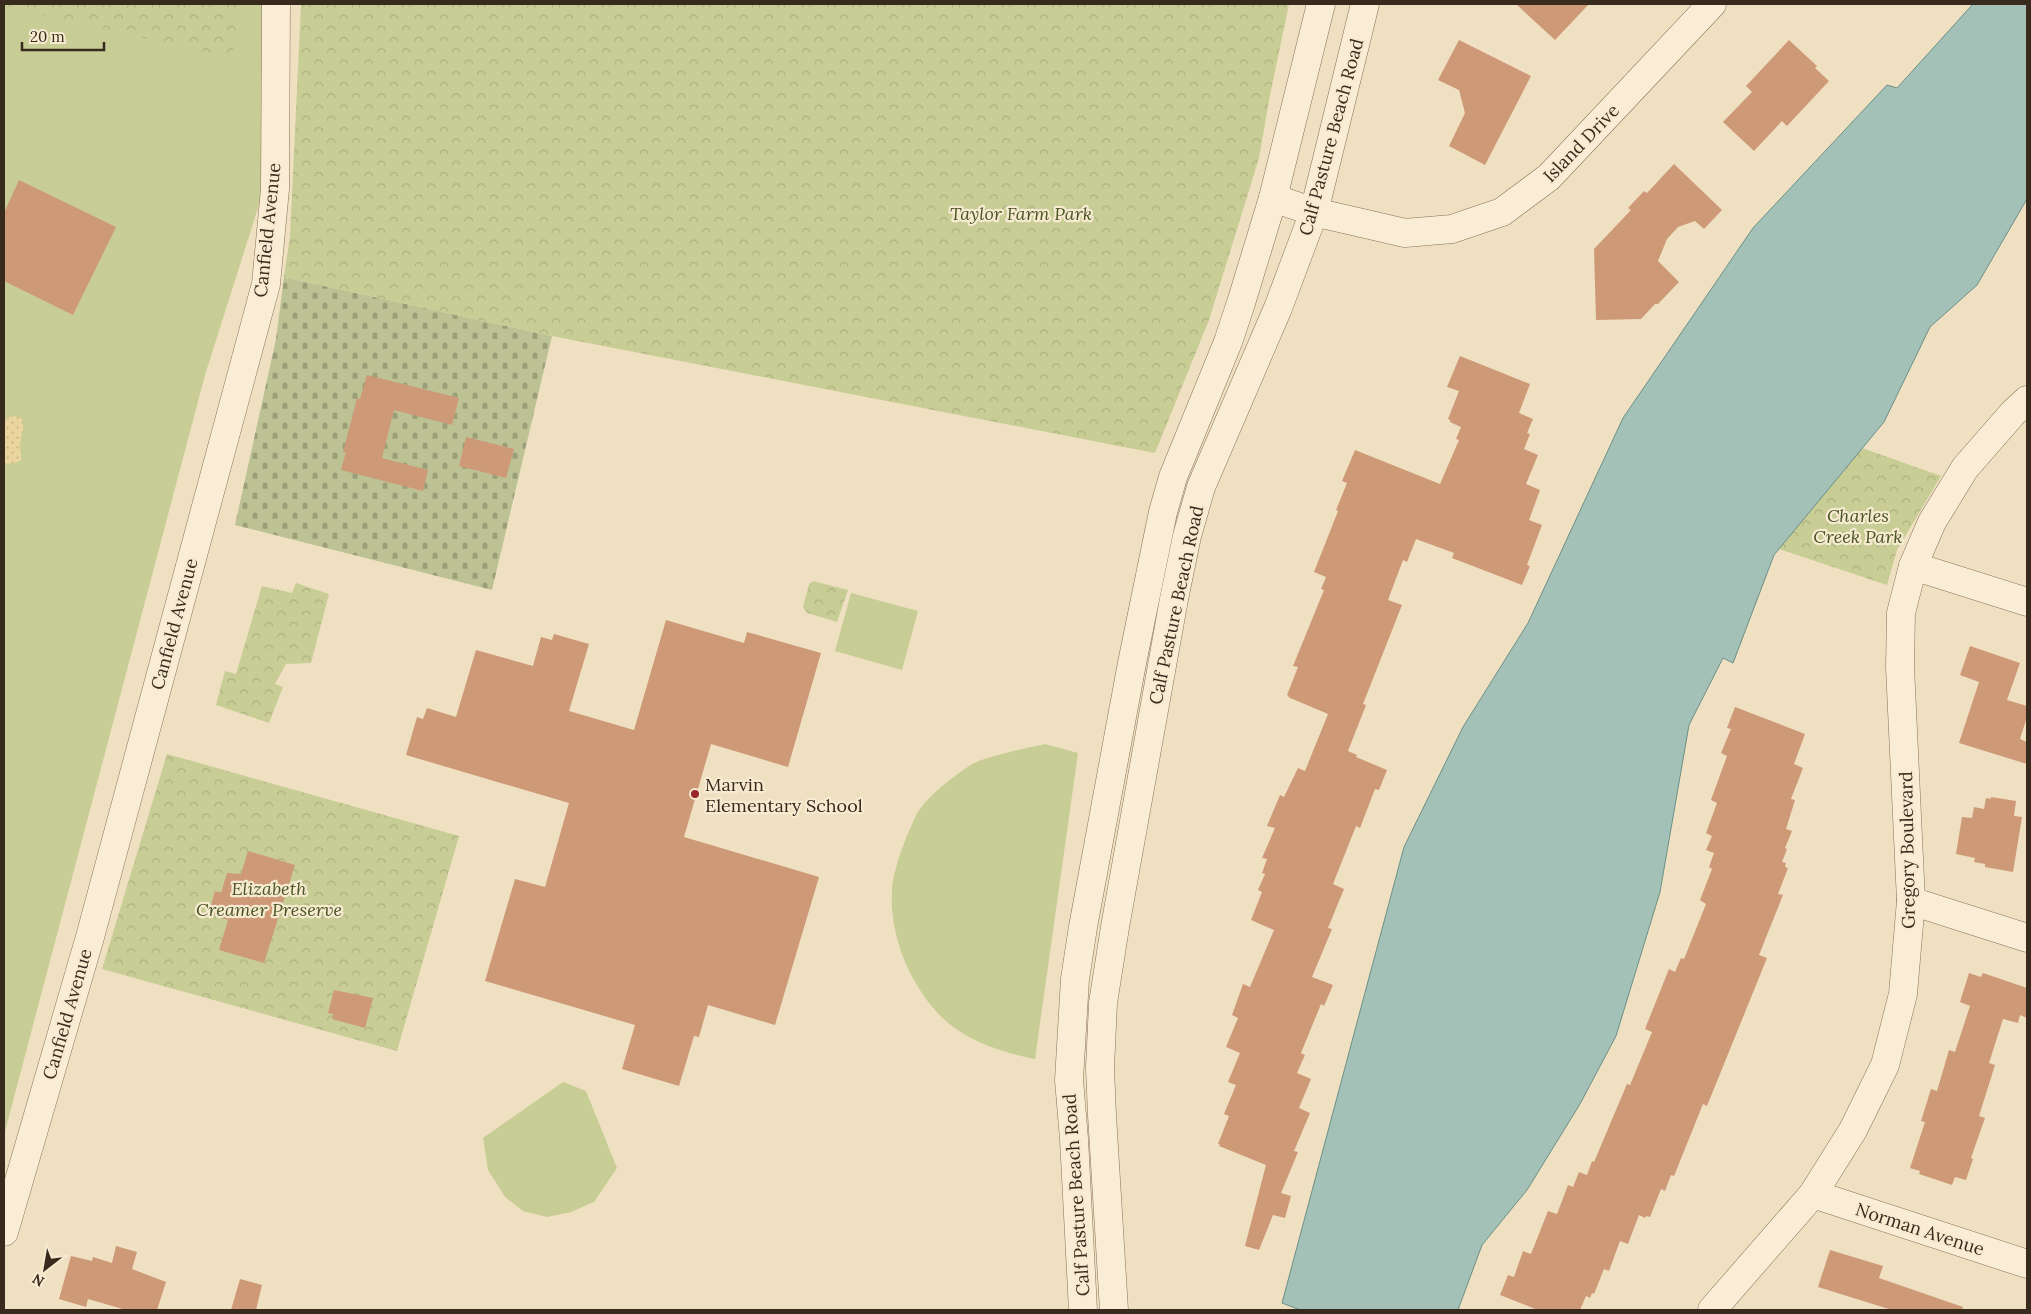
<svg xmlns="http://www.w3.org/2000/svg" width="2031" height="1314" viewBox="0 0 2031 1314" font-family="Lora,serif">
  <defs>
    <pattern id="sand-dots" width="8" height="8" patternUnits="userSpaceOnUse" patternTransform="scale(1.25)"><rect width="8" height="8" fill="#ebd59e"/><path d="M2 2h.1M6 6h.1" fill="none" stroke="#cab788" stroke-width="1.8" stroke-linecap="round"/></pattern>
    <pattern id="cemetery-stones" width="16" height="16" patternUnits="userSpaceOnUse" patternTransform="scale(1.25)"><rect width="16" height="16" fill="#bdc295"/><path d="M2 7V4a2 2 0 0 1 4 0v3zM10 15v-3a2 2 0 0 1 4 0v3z" fill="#9b9e79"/></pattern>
    <pattern id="park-crowns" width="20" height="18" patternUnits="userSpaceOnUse" patternTransform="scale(1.25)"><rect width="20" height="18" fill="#c8cd95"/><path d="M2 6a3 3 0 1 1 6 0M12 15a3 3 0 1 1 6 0" fill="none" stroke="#adb080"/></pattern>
  </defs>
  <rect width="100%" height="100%" fill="#efe0c2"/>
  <g fill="#c8cd95">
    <path d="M 4,4 L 271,4 L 264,189 L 205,375 L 4,1135 Z"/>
    <path d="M 851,593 L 918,611 L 902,670 L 835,651 Z"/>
    <path d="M 1045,744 L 1078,753 L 1035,1059 C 1005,1053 972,1043 948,1023 C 912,991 889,938 892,890 C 893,870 908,830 918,812 C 927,796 957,774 972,764 C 987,756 1027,748 1045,744 Z"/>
    <path d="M 563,1082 L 586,1091 L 617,1168 L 594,1202 L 571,1212 L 547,1217 L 523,1211 L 505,1197 L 488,1170 L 483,1138 Z"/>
  </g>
  <path fill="url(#sand-dots)" d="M 17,416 L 22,419 C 25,429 21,434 20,444 C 19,449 22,454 21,460 L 16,463 L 7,464 L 4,461 L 4,423 L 8,417 Z"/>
  <path fill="url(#cemetery-stones)" d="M 284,277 L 552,336 L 492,590 L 235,525 L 276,339 Z"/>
  <g fill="url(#park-crowns)">
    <path d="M 4,4 L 243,4 L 231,58 L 4,6 Z"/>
    <path d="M 301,4 L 1289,4 L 1270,95 L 1259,158 L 1209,320 L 1155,453 L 552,336 L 284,277 L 290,236 Z"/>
    <path d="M 1862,448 L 1941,476 L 1897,550 L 1887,585 L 1779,549 Z"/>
    <path d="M 813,581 L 848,590 L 837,622 L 807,613 L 803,607 L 809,584 Z"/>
    <path d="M 296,583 L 329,594 L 311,663 L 286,664 L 275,684 L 283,687 L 269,723 L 216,705 L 225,671 L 236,674 L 262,586 L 292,593 Z"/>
    <path d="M 167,754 L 459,836 L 397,1051 L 102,969 Z"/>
  </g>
  <path fill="#a4c1b8" stroke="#6b8f86" d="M 1973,4 L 2027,4 L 2027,199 L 1977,285 L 1930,327 L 1884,422 L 1774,555 L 1733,663 L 1723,658 L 1689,725 L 1660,892 L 1616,1036 L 1580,1104 L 1527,1190 L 1482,1245 L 1458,1310 L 1300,1310 L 1282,1303 L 1404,847 L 1463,727 L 1528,623 L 1623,418 L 1753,228 L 1887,85 L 1897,88 Z"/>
  <g fill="#ce9977">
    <path d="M 1516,4 L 1589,4 L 1555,40 Z"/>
    <path d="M 1459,40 L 1531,76 L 1485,165 L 1449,146 L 1465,113 L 1459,90 L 1438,80 Z"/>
    <path d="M 1789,40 L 1817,66 L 1815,68 L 1829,81 L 1787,126 L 1782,121 L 1754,151 L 1723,122 L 1752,92 L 1746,86 Z"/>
    <path d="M 1674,164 L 1722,210 L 1704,229 L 1695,221 L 1678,227 L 1667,239 L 1658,261 L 1679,282 L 1658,304 L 1655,304 L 1641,319 L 1596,320 L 1594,249 L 1631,210 L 1628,208 L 1644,191 L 1647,193 Z"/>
    <path d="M 19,180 L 116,227 L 73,315 L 4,281 L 4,213 Z"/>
    <path d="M 1460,356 L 1530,384 L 1519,413 L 1533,419 L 1527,433 L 1530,434 L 1524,449 L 1538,455 L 1526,484 L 1540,490 L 1529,520 L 1542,525 L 1527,565 L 1530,566 L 1522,585 L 1452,558 L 1454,553 L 1416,539 L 1407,562 L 1403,560 L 1388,600 L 1402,605 L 1363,704 L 1366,705 L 1348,751 L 1357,755 L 1356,757 L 1387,770 L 1379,790 L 1375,789 L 1360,828 L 1356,826 L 1333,884 L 1344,889 L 1328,928 L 1332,929 L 1312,977 L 1333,985 L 1324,1006 L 1321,1004 L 1301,1053 L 1305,1055 L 1297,1073 L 1311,1079 L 1299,1108 L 1310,1113 L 1294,1151 L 1298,1152 L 1281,1193 L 1291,1196 L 1285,1218 L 1273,1215 L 1259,1250 L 1245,1246 L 1266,1165 L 1219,1146 L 1220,1144 L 1218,1144 L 1229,1116 L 1224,1114 L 1236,1085 L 1228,1082 L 1240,1053 L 1226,1047 L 1238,1018 L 1232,1015 L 1243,984 L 1250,987 L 1274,930 L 1251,920 L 1262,892 L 1258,890 L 1265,874 L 1262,873 L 1267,859 L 1262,858 L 1275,828 L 1267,826 L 1280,795 L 1284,797 L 1298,768 L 1305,771 L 1328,714 L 1288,697 L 1289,696 L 1287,695 L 1298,667 L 1293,666 L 1324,590 L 1321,589 L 1326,577 L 1314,572 L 1338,511 L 1336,510 L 1347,483 L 1342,481 L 1355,450 L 1440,484 L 1459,440 L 1456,439 L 1461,427 L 1450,422 L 1450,420 L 1448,419 L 1459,391 L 1447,387 Z"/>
    <path d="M 367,375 L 459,398 L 452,425 L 394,410 L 382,458 L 428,470 L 423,491 L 341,470 L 346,452 L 343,452 L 357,398 L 360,399 Z"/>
    <path d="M 466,437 L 514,449 L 506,478 L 459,466 Z"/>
    <path d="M 666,620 L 744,643 L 747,632 L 821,653 L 788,767 L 711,744 L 684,837 L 819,877 L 775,1025 L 708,1005 L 699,1037 L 694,1036 L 679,1086 L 622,1069 L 635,1025 L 485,981 L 515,879 L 545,887 L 569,803 L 406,755 L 417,717 L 423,719 L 427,708 L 456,717 L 476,650 L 533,666 L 541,637 L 552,640 L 554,634 L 589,644 L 569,711 L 634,730 Z"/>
    <path d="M 1970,646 L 2020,663 L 2007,700 L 2027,706 L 2027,717 L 2020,739 L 2027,742 L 2027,764 L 1959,743 L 1979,682 L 1960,675 Z"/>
    <path d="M 1735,707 L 1805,734 L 1794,764 L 1803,768 L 1791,799 L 1795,800 L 1786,829 L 1792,831 L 1785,848 L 1787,849 L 1782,862 L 1786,863 L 1785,867 L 1788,868 L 1778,894 L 1783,895 L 1759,955 L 1767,958 L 1707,1106 L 1703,1104 L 1674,1176 L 1671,1175 L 1665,1191 L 1661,1189 L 1650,1217 L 1646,1216 L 1645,1218 L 1639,1215 L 1628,1244 L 1620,1241 L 1609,1271 L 1604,1269 L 1594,1294 L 1592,1293 L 1590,1298 L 1586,1296 L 1580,1310 L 1538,1310 L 1500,1295 L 1508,1275 L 1514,1277 L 1523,1251 L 1531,1254 L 1548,1211 L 1557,1214 L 1568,1185 L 1573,1187 L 1579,1172 L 1587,1175 L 1592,1161 L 1594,1162 L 1627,1084 L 1630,1085 L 1652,1032 L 1645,1029 L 1669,969 L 1675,972 L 1681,958 L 1684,959 L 1706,904 L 1700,900 L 1712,869 L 1709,867 L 1714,853 L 1706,850 L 1712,836 L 1706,833 L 1717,803 L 1711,800 L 1727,756 L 1721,753 L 1731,729 L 1727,728 Z"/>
    <path d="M 1991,797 L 2016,801 L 2014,816 L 2022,817 L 2013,872 L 1985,867 L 1985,864 L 1974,862 L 1975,858 L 1956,854 L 1962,817 L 1972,818 L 1974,807 L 1984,809 L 1986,798 L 1991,799 Z"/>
    <path d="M 248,851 L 295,865 L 264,963 L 219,950 L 228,920 L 209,913 L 215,891 L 221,893 L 227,873 L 241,874 Z"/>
    <path d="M 1969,973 L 1981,977 L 1983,973 L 2027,988 L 2027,1018 L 2020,1015 L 2018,1023 L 2003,1019 L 1989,1063 L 1995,1065 L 1979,1116 L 1985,1118 L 1971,1158 L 1973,1159 L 1966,1180 L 1955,1177 L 1952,1185 L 1919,1174 L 1920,1171 L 1910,1168 L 1925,1122 L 1921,1121 L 1931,1089 L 1937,1091 L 1949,1050 L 1955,1052 L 1970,1006 L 1960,1002 Z"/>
    <path d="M 334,990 L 373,998 L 365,1028 L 332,1019 L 333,1014 L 328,1013 Z"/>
    <path d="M 116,1246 L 137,1252 L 132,1269 L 166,1282 L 157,1310 L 126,1310 L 88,1299 L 86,1307 L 59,1299 L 71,1256 L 92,1261 L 93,1257 L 112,1263 Z"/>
    <path d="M 1830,1250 L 1883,1266 L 1879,1278 L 1963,1307 L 1962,1310 L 1892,1310 L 1818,1287 Z"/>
    <path d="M 240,1279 L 262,1285 L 256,1310 L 231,1310 Z"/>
  </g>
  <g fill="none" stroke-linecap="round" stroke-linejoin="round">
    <g stroke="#897159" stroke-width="29">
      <g id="minor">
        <path d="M 1273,198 L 1314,212 L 1405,233 L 1452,229 L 1502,212 L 1549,177 L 1712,4"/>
        <path d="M 1913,566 L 2027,602"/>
        <path d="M 1911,901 L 2027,938"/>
        <path d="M 1813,1194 L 2027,1264"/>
        <path d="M 4,1232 L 90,937 L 266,284 L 275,189 L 276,4"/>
        <path d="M 1083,1310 L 1074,1139 L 1069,1080 L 1075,979 L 1083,927 L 1132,663 L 1163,512 L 1173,477 L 1228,342 L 1241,303 L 1273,198 L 1321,4"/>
        <path d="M 1114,1310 L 1102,1115 L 1100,1068 L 1103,1003 L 1115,927 L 1174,599 L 1187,536 L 1201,487 L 1278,308 L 1314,212 L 1365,4"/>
        <path d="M 1712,1310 L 1813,1194 L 1853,1130 L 1885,1065 L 1903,994 L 1911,901 L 1900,667 L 1901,613 L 1913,566 L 1932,522 L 1965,468 L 2013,413 L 2027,400"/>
      </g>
    </g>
    <use href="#minor" stroke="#f9eed5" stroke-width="28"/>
  </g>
  <circle fill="#99272b" stroke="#f6ebd1" stroke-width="2" cx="695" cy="794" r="5"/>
  <g text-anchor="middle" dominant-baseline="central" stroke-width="4.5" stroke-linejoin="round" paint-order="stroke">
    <g font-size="18" fill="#382a1d" stroke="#f6ebd1">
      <text transform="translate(1331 137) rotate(-75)">Calf Pasture Beach Road</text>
      <text transform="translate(1581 143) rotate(-46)">Island Drive</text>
      <text transform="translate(267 230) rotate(-84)">Canfield Avenue</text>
      <text transform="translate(1176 605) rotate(-78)">Calf Pasture Beach Road</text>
      <text transform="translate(174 624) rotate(-75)">Canfield Avenue</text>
      <text transform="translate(1907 850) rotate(-91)">Gregory Boulevard</text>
      <text transform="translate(67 1014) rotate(-74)">Canfield Avenue</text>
      <text transform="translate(1076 1195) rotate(-94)">Calf Pasture Beach Road</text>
      <text transform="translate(1920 1229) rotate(18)">Norman Avenue</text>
    </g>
    <g font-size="18" font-style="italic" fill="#4a5523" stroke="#f6ebd1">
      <text x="1021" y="213">Taylor Farm Park</text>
      <text x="1858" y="515">Charles<tspan x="1858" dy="21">Creek Park</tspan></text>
      <text x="269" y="888">Elizabeth<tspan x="269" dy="21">Creamer Preserve</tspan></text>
    </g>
    <g font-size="18" fill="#382a1d" stroke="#f6ebd1" text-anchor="start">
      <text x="705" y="784">Marvin<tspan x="705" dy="21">Elementary School</tspan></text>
    </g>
  </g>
  <rect width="2031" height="1314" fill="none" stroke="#382a1d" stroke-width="10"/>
  <g transform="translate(45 1269) rotate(211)" stroke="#f6ebd1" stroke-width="4" paint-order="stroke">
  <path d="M0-4L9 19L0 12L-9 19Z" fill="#382a1d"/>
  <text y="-8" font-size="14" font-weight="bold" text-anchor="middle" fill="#382a1d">N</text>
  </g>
  <path d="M22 42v8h82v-8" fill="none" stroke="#382a1d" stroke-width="2.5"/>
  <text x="30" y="42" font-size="15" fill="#382a1d" stroke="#f6ebd1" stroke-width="4" paint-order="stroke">20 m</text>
</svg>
